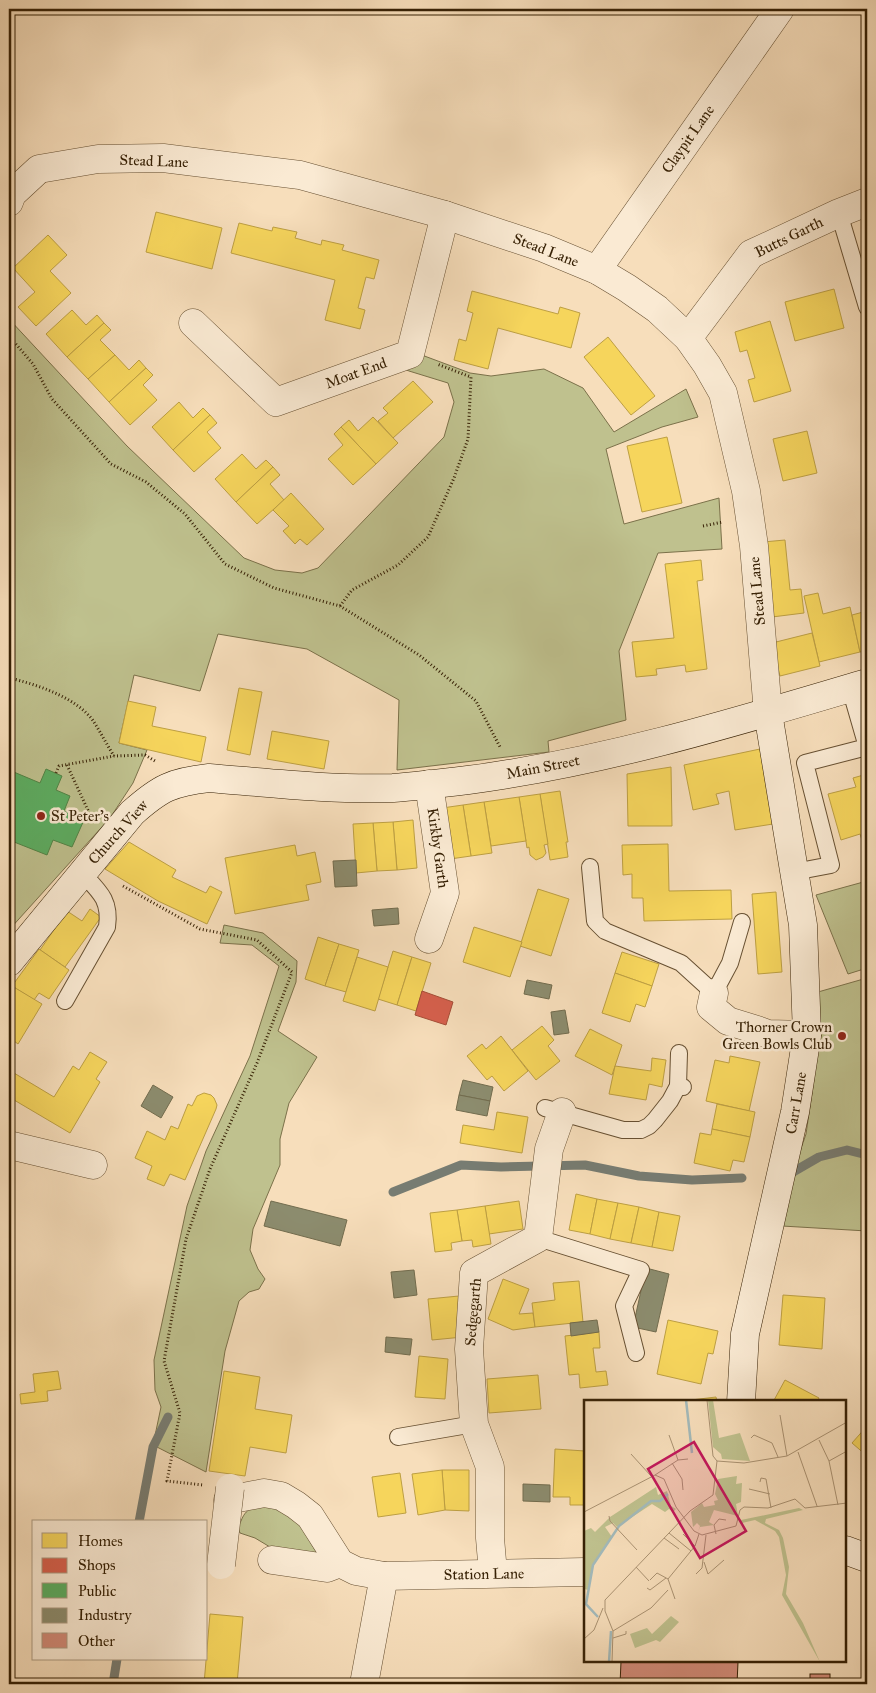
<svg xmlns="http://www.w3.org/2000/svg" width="876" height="1693" viewBox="0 0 876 1693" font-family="'IM FELL Great Primer',serif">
  <rect width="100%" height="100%" fill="#f7debb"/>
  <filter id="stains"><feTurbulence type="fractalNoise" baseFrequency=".004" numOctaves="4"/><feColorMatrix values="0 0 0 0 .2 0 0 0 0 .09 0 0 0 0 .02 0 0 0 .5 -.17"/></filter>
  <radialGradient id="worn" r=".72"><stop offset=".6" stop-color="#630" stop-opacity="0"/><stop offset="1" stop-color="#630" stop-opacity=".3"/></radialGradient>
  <g fill="#bfc18e" stroke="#7b714a">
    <path d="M 9,319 L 127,446 L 244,558 L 275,570 L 302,573 L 318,568 L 444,437 L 454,402 L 448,383 L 409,371 L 389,362 L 411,351 L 470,373 L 491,376 L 544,369 L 583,388 L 614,432 L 686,389 L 698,417 L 662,427 L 606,449 L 624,524 L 719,498 L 722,549 L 658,553 L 619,651 L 626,720 L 548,741 L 549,752 L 397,770 L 399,700 L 307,649 L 218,634 L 200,691 L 134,675 L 119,743 L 147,750 L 133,783 L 110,818 L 9,930 Z"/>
    <path d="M 867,881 L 867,968 L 848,974 L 816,895 Z"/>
    <path d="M 224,925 L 263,933 L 297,961 L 296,982 L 278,1031 L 317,1057 L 289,1103 L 280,1139 L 280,1165 L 253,1229 L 250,1250 L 258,1269 L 265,1279 L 259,1289 L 249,1292 L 239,1301 L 225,1351 L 206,1472 L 153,1445 L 161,1407 L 155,1390 L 154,1360 L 187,1206 L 206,1151 L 250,1056 L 279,966 L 252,945 L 220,943 Z"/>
    <path d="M 867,978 L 867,1231 L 782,1226 L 793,1172 L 806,1134 L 814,1079 L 818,992 Z"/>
    <path d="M 272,1505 L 295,1516 L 318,1555 L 269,1554 L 270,1547 L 255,1538 L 240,1533 C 238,1528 238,1526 241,1521 C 247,1505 257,1507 272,1505 Z"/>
  </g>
  <g fill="#f6d55c" stroke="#bd9f42">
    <path d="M 156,212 L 222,228 L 212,269 L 146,252 Z"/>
    <path d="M 239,223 L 272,231 L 273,227 L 297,232 L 295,238 L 321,245 L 322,240 L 344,245 L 342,250 L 379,260 L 374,279 L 366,277 L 358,308 L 365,310 L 360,329 L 325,320 L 335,280 L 231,253 Z"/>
    <path d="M 48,235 L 67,255 L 50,271 L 71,293 L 36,326 L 18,307 L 35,292 L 13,268 Z"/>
    <path d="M 834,289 L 844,328 L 795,341 L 785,302 Z"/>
    <path d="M 472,291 L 558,314 L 560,307 L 580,313 L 571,348 L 498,328 L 488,369 L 454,360 L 459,339 L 466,341 L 473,313 L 467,311 Z"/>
    <path d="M 72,310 L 86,325 L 97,315 L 104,323 L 67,357 L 46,334 Z"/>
    <path d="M 770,321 L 791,391 L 754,402 L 748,380 L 755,378 L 747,350 L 740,352 L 735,332 Z"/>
    <path d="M 104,323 L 111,330 L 100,340 L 115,355 L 88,379 L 67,357 Z"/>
    <path d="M 608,337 L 655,396 L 631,415 L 584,357 Z"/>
    <path d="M 115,355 L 129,370 L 139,360 L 146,368 L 109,402 L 88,379 Z"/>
    <path d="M 146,368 L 153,375 L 143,385 L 157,400 L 130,425 L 109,402 Z"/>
    <path d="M 413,381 L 433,402 L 393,438 L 378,421 L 388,413 L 383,408 Z"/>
    <path d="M 179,402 L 193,418 L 203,408 L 210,415 L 173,450 L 152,427 Z"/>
    <path d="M 210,415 L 217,423 L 207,432 L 221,448 L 194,472 L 173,450 Z"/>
    <path d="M 373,417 L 398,443 L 376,464 L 341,427 L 349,420 L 358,431 Z"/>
    <path d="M 341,427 L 376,464 L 353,485 L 328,459 L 343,445 L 334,434 Z"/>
    <path d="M 807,431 L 817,473 L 783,481 L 773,439 Z"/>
    <path d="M 667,437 L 682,503 L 642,512 L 627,446 Z"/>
    <path d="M 242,454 L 256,469 L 266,460 L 273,467 L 236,502 L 215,479 Z"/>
    <path d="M 273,467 L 280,475 L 270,484 L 284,500 L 257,524 L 236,502 Z"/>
    <path d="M 291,493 L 324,529 L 307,545 L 300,539 L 295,544 L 283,531 L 289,526 L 273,510 Z"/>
    <path d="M 785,540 L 790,590 L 801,589 L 804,613 L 772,617 L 763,542 Z"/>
    <path d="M 701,560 L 703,580 L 697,581 L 707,669 L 686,672 L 685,665 L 656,669 L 657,675 L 636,677 L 632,642 L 674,638 L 665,564 Z"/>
    <path d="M 818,593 L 823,614 L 850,607 L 860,652 L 819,662 L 804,596 Z"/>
    <path d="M 867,611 L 867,651 L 860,652 L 852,615 Z"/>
    <path d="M 812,633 L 820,666 L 780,676 L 772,643 Z"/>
    <path d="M 239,688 L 262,692 L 250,755 L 227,750 Z"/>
    <path d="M 128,701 L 156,707 L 152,726 L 206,737 L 201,762 L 119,743 Z"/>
    <path d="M 272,731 L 329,741 L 324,769 L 267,759 Z"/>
    <path d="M 760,749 L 773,824 L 735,830 L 729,791 L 716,794 L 719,804 L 693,810 L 684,765 Z"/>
    <path d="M 671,767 L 672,826 L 628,826 L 627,774 Z"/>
    <path d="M 867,774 L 867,856 L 860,834 L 841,840 L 828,794 L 856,787 L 853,778 Z"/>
    <path d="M 560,791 L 568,842 L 566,842 L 568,857 L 550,860 L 540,794 Z"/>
    <path d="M 540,794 L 548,844 L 544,845 L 546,853 L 543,857 L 536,860 L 530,855 L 529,847 L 527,848 L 519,797 Z"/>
    <path d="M 519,797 L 526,841 L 491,846 L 484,802 Z"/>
    <path d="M 484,802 L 492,853 L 471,856 L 463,805 Z"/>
    <path d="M 463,805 L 471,856 L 450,859 L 442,808 Z"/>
    <path d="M 413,820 L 417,868 L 397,870 L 393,822 Z"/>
    <path d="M 393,822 L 397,870 L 377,871 L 373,823 Z"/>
    <path d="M 373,823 L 377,871 L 356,873 L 353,824 Z"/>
    <path d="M 129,842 L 176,870 L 172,877 L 206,893 L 210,886 L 222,892 L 207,924 L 158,901 L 105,869 Z"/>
    <path d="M 668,844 L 669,891 L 731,890 L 732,919 L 644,921 L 643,898 L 632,898 L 632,874 L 623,875 L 622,845 Z"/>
    <path d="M 295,845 L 297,856 L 315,852 L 321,882 L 306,885 L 309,900 L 235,914 L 225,858 Z"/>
    <path d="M 538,889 L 569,899 L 551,956 L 520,946 Z"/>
    <path d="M 776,892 L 782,972 L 758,974 L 752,894 Z"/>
    <path d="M 90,909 L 101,917 L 65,967 L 40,950 L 67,911 L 82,921 Z"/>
    <path d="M 474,927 L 522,942 L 510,977 L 463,962 Z"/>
    <path d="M 318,937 L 339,944 L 325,986 L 305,979 Z"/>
    <path d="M 339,944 L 359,950 L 346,992 L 325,986 Z"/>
    <path d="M 39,949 L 69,970 L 49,999 L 39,993 L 34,1000 L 12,986 Z"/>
    <path d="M 393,951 L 412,957 L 397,1005 L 378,999 Z"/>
    <path d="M 622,952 L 659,964 L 652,986 L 615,973 Z"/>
    <path d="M 357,957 L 388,967 L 375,1011 L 343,1001 Z"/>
    <path d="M 412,957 L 431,963 L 416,1011 L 397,1005 Z"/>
    <path d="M 615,973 L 652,986 L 645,1007 L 636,1004 L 630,1022 L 602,1013 Z"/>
    <path d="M 12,986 L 42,1004 L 18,1044 L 10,1038 L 9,1041 L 9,992 Z"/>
    <path d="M 542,1026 L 554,1040 L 548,1046 L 560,1061 L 536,1080 L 512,1050 Z"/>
    <path d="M 590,1029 L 622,1045 L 612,1075 L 575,1056 Z"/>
    <path d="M 501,1036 L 528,1071 L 504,1091 L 492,1076 L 487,1080 L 467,1056 L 482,1044 L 486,1049 Z"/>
    <path d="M 90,1052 L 107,1062 L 96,1079 L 100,1082 L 70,1133 L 9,1097 L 9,1070 L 54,1097 L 73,1066 L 79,1070 Z"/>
    <path d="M 730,1056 L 760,1062 L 749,1111 L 706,1101 L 715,1060 L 729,1063 Z"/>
    <path d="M 652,1058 L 666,1060 L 662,1087 L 649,1084 L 646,1100 L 609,1094 L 615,1066 L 651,1071 Z"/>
    <path d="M 204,1093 L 211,1095 L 214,1098 L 217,1105 L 216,1109 L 185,1180 L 170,1174 L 164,1186 L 147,1179 L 152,1166 L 135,1158 L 147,1131 L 165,1140 L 171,1126 L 178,1129 L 188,1104 L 192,1106 L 197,1096 Z"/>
    <path d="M 717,1104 L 755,1112 L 750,1137 L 712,1129 Z"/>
    <path d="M 497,1112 L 528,1117 L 522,1153 L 460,1143 L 463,1125 L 494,1130 Z"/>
    <path d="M 712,1129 L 750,1137 L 744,1162 L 733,1160 L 730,1171 L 694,1163 L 700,1133 L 711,1135 Z"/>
    <path d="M 576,1194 L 597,1199 L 590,1234 L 569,1230 Z"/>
    <path d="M 597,1199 L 618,1203 L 610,1239 L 590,1234 Z"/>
    <path d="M 519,1201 L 523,1229 L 489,1234 L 485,1206 Z"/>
    <path d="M 618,1203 L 639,1207 L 631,1243 L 610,1239 Z"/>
    <path d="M 485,1206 L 491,1244 L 473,1247 L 472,1240 L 462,1241 L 457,1210 Z"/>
    <path d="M 639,1207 L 659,1212 L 652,1247 L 631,1243 Z"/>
    <path d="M 457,1210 L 462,1241 L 451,1243 L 452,1250 L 435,1252 L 430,1213 Z"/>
    <path d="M 659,1212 L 680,1216 L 673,1251 L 652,1247 Z"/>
    <path d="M 503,1279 L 529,1289 L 519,1314 L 533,1313 L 535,1327 L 513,1330 L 488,1319 Z"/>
    <path d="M 579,1281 L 583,1322 L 535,1327 L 532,1303 L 555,1300 L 553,1283 Z"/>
    <path d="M 783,1295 L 825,1298 L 822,1349 L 779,1345 Z"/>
    <path d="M 459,1296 L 463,1337 L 432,1340 L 428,1299 Z"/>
    <path d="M 668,1320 L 718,1331 L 713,1354 L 708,1353 L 701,1384 L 657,1374 Z"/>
    <path d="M 599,1332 L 600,1348 L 593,1348 L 596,1372 L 606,1371 L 608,1385 L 580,1388 L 579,1374 L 569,1375 L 565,1336 Z"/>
    <path d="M 419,1356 L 448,1359 L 445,1399 L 415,1397 Z"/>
    <path d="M 58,1371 L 61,1389 L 47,1391 L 48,1401 L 21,1404 L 20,1394 L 35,1392 L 33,1374 Z"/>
    <path d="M 224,1371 L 260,1377 L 255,1409 L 292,1415 L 286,1453 L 250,1447 L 245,1476 L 209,1471 Z"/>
    <path d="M 538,1375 L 541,1409 L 489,1413 L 487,1379 Z"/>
    <path d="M 785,1380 L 819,1398 L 817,1402 L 773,1402 Z"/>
    <path d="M 716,1397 L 717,1402 L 691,1402 L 691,1400 Z"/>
    <path d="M 867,1426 L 867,1456 L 852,1443 Z"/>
    <path d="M 555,1449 L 585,1451 L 585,1505 L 570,1505 L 570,1497 L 553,1497 Z"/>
    <path d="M 442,1470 L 469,1470 L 469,1511 L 445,1510 Z"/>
    <path d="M 442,1470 L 445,1510 L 418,1515 L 412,1474 Z"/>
    <path d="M 400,1473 L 406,1513 L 378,1517 L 372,1477 Z"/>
    <path d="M 210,1614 L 243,1617 L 237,1684 L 204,1684 Z"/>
  </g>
  <path fill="#d6604d" stroke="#a64d37" d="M 422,991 L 453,1002 L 446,1025 L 415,1015 Z"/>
  <path fill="#5aae61" stroke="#508445" d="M 46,769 L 62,776 L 56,790 L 70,796 L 64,811 L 84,820 L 72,847 L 53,840 L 47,855 L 9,840 L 9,770 L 40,783 Z"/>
  <g fill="#8c8c6e" stroke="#726c4e">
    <path d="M 356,860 L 357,886 L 335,887 L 333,861 Z"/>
    <path d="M 398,908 L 399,924 L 374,926 L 372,910 Z"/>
    <path d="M 527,980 L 552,985 L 549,999 L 524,994 Z"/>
    <path d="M 565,1010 L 569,1033 L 554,1035 L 551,1012 Z"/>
    <path d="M 463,1080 L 493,1087 L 490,1101 L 459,1095 Z"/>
    <path d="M 153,1085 L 173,1097 L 161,1118 L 141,1106 Z"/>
    <path d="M 459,1095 L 490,1101 L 487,1116 L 456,1110 Z"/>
    <path d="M 271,1201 L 347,1220 L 340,1246 L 264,1226 Z"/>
    <path d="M 646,1268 L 669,1274 L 656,1332 L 633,1327 Z"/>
    <path d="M 414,1270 L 417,1295 L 394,1298 L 391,1272 Z"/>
    <path d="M 597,1320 L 599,1332 L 571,1336 L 570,1323 Z"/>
    <path d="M 386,1337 L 412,1339 L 410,1355 L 385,1352 Z"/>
    <path d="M 523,1484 L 550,1485 L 550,1502 L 523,1501 Z"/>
  </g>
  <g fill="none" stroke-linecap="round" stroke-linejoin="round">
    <g stroke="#777c72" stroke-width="9">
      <path d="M 793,1172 L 819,1157 L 847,1150 L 867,1155"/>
      <path d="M 393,1192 L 461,1165 L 501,1167 L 585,1165 L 639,1176 L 692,1180 L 742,1178"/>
      <path d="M 139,1522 L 153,1447 L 168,1417"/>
      <path d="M 113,1684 L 117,1659"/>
    </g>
  </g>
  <g fill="#d18a77" stroke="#372105">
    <path d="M 621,1662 L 738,1662 L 737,1684 L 620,1684 Z"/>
    <rect x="810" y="1674" width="20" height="10"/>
  </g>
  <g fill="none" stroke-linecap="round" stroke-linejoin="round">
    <g stroke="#675032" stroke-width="18">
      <g id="lane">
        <path d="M 839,213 L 867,307"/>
        <path d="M 590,867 L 595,921 L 605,931 L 681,963 L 714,993 L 730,963 L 742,922"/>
        <path d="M 794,872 L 831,865 L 805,763 L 867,747 L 850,688"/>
        <path d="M 65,1001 L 107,927 C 111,900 99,891 82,873"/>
        <path d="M 679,1053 L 678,1086 L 683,1087"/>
        <path d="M 545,1108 L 623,1130 L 641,1130 L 649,1126 L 655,1120 L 670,1101 L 678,1086"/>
        <path d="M 538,1238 L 641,1270 L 624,1306 L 636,1353"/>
        <path d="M 398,1437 L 474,1424"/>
      </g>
    </g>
    <g stroke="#675032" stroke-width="29">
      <g id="street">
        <path d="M 9,202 L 12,194 L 39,169 L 98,159 L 163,158 L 300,175 L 445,215 L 544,248 L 597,270 L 627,288 L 657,309 L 688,338 L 707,365 L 723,393 L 746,491 L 754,546 L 768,713"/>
        <path d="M 597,270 L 780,9"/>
        <path d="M 193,323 L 276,402 L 410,354 L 445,215"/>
        <path d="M 688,338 L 751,254 L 839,213 L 867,202"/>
        <path d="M 429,784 L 445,893 L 429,939"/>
        <path d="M 714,993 L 711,1007 L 728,1021 L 760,1031 L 768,1034 L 807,1035"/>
        <path d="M 9,1145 L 93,1165"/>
        <path d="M 228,1500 L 264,1493 L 281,1496 L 296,1505 L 310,1516 L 340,1563 L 356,1571 L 384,1576 L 585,1572"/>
        <path d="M 272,1560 L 327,1568 L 340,1563"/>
        <path d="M 493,1573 L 490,1538 L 490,1467 L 474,1424 L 469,1349 L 474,1273 L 538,1238 L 549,1149 L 562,1112"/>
        <path d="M 364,1684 L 384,1576"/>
      </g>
    </g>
    <g stroke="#372105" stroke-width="29">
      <g id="secondary">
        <path d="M 9,962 L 132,813 C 160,788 172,782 209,778 C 270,783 332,790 393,788 C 418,786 443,783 468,780 C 605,762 736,722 867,683"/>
        <path d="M 741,1402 L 745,1334 L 795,1112 L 807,1035 L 803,925 L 768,713"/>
        <path d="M 845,1550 L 867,1558"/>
      </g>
    </g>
    <g stroke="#372105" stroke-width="3" stroke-dasharray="1 2.5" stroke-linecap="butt">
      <path d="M 9,336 L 33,364 L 52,399 L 111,464 L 146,482 L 185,514 L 225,564 L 274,588 L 340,606 L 419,655 L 476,701 L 500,747"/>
      <path d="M 703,526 L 723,522"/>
      <path d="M 340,606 L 352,590 L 398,565 L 428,537 L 454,478 L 468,439 L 471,377 L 437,364"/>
      <path d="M 9,678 C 36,684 78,698 94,722 C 101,733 107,745 114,756"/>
      <path d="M 67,765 L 92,819"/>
      <path d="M 56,773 L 59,766 L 114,756 L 145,755 L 155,761"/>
      <path d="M 123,886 L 200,929 L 257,940 L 292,972 L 257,1063 L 210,1169 L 186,1239 L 164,1361 L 180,1413 L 167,1481 L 203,1485"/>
    </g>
    <use href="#lane" stroke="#faead3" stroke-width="16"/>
    <use href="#street" stroke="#faead3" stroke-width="28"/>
    <use href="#secondary" stroke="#faead3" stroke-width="28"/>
    <g stroke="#675032" stroke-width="29" stroke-linecap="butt">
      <path id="street-bridge" d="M 221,1565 L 230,1488"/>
    </g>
    <use href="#street-bridge" stroke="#faead3" stroke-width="28"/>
  </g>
  <g fill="#8f2418" stroke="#faead3" stroke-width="2">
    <circle cx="41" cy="816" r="5"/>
    <circle cx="842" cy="1036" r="5"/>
  </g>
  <g text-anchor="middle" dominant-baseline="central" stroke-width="5" stroke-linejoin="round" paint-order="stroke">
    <g font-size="15" fill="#372105" stroke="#faead3">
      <text transform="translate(688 139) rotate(-55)">Claypit Lane</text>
      <text transform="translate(154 161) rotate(2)">Stead Lane</text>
      <text transform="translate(789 237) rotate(-26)">Butts Garth</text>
      <text transform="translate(546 250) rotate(21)">Stead Lane</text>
      <text transform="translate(356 373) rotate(-20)">Moat End</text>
      <text transform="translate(757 591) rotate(-95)">Stead Lane</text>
      <text transform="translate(543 767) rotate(-11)">Main Street</text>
      <text transform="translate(118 832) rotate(-48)">Church View</text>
      <text transform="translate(438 848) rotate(82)">Kirkby Garth</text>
      <text transform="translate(796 1103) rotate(-80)">Carr Lane</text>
      <text transform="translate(473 1312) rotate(-85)">Sedgegarth</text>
      <text transform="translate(484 1574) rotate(-1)">Station Lane</text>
    </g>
    <g font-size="15" fill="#372105" stroke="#faead3" text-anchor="start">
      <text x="51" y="816">St Peter's</text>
      <text x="832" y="1027" text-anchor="end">Thorner Crown<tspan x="832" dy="17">Green Bowls Club</tspan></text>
    </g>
  </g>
  <g transform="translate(584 1400)">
    <rect width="262" height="262" fill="#f7debb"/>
    <path d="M 124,0 L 129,0 L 135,38 L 156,33 L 166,61 L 138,59 L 137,54 L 129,47 ZM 153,76 L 152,84 L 158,83 L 157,102 L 152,104 L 154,116 L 130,110 L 125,122 L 130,125 L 116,127 L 114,132 L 116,126 L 113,123 L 109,127 L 107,112 L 118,103 L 120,107 L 131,105 L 130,101 L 134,100 L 131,94 L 134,79 ZM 72,87 L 74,95 L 83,91 L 87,106 L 92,109 L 89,112 L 85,109 L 81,112 L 68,104 L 33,127 L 29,123 L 21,127 L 28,137 L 9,165 L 4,190 L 0,189 L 0,131 L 7,128 L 11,132 L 26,117 ZM 215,108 L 219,110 L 182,119 L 181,123 L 195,130 L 199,138 L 205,167 L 202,194 L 219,223 L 236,262 L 198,195 L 202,175 L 195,137 L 191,131 L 171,120 L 158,123 L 157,120 ZM 87,216 L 95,222 L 76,242 L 72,240 L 51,248 L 46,234 L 63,228 L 68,234 Z" fill="#bfc18e"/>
    <path fill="none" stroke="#a2b9ba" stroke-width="2.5" d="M 102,0 L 108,53M 14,217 L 2,204 L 9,165 L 35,126 L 67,101 L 76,101 L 84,94M 25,262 L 27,231"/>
    <path fill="none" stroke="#aa9272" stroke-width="1" d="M 123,0 L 129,56 L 133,61M 196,15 L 203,56M 85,35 L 94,60M 167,38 L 170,35 L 188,43 L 194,57M 235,40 L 245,61 L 254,105M 214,52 L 233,106M 47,54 L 67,76M 133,61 L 160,63 L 203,56 L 263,22M 245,61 L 263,51M 88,63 L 98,79 L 99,90M 71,75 L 94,60 L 104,59M 176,82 L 177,78 L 182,79 L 187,108M 165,89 L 186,94M 0,112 L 71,75 L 80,79 L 92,107 L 110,131 L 118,135 L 152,126 L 156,110 L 160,107 L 184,108 L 211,99 L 221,108 L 263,103M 25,116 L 26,121 L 53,150M 85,133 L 107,151M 99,134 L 111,146M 132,134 L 130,125 L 135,119 L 142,120M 80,138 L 95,149M 120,162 L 124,174 L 140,160M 52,167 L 65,181M 112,174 L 118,168 L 122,135M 84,179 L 111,146 L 115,134M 84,179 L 91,199M 66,180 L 73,173 L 84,179M 63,188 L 66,190 L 82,178M 29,231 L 67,208 L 84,190M 29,238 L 42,234 L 42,231M 0,239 L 10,230 L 19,208M 28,262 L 29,231 L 21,211 L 21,200 L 106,111 L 129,95 L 133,61"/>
    <path fill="#c2185b" fill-opacity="0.15" stroke="#c2185b" stroke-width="2.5" d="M 110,42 L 162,131 L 116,158 L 64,69 Z"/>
    <rect width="262" height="262" fill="none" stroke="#372105" stroke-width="2.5"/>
  </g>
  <rect width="876" height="1693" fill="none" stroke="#f7debb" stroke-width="30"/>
  <rect x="10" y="10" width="856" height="1673" fill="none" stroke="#372105" stroke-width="2.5"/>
  <rect x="15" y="15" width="846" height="1663" fill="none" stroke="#372105"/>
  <rect x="32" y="1520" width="175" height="140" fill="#faead3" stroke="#ac9a81"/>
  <rect x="42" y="1533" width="25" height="15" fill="#f6d55c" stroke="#ac9a81"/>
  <text x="78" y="1546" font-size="15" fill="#372105">Homes</text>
  <rect x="42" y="1558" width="25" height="15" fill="#d6604d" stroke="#ac9a81"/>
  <text x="78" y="1570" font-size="15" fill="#372105">Shops</text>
  <rect x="42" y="1583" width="25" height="15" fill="#5aae61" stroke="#ac9a81"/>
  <text x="78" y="1596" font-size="15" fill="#372105">Public</text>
  <rect x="42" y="1608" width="25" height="15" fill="#8c8c6e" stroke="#ac9a81"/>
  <text x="78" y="1620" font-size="15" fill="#372105">Industry</text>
  <rect x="42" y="1633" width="25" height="15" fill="#d18a77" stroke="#ac9a81"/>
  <text x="78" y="1646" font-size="15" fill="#372105">Other</text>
  <rect width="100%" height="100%" filter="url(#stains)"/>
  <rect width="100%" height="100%" fill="url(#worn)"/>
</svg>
